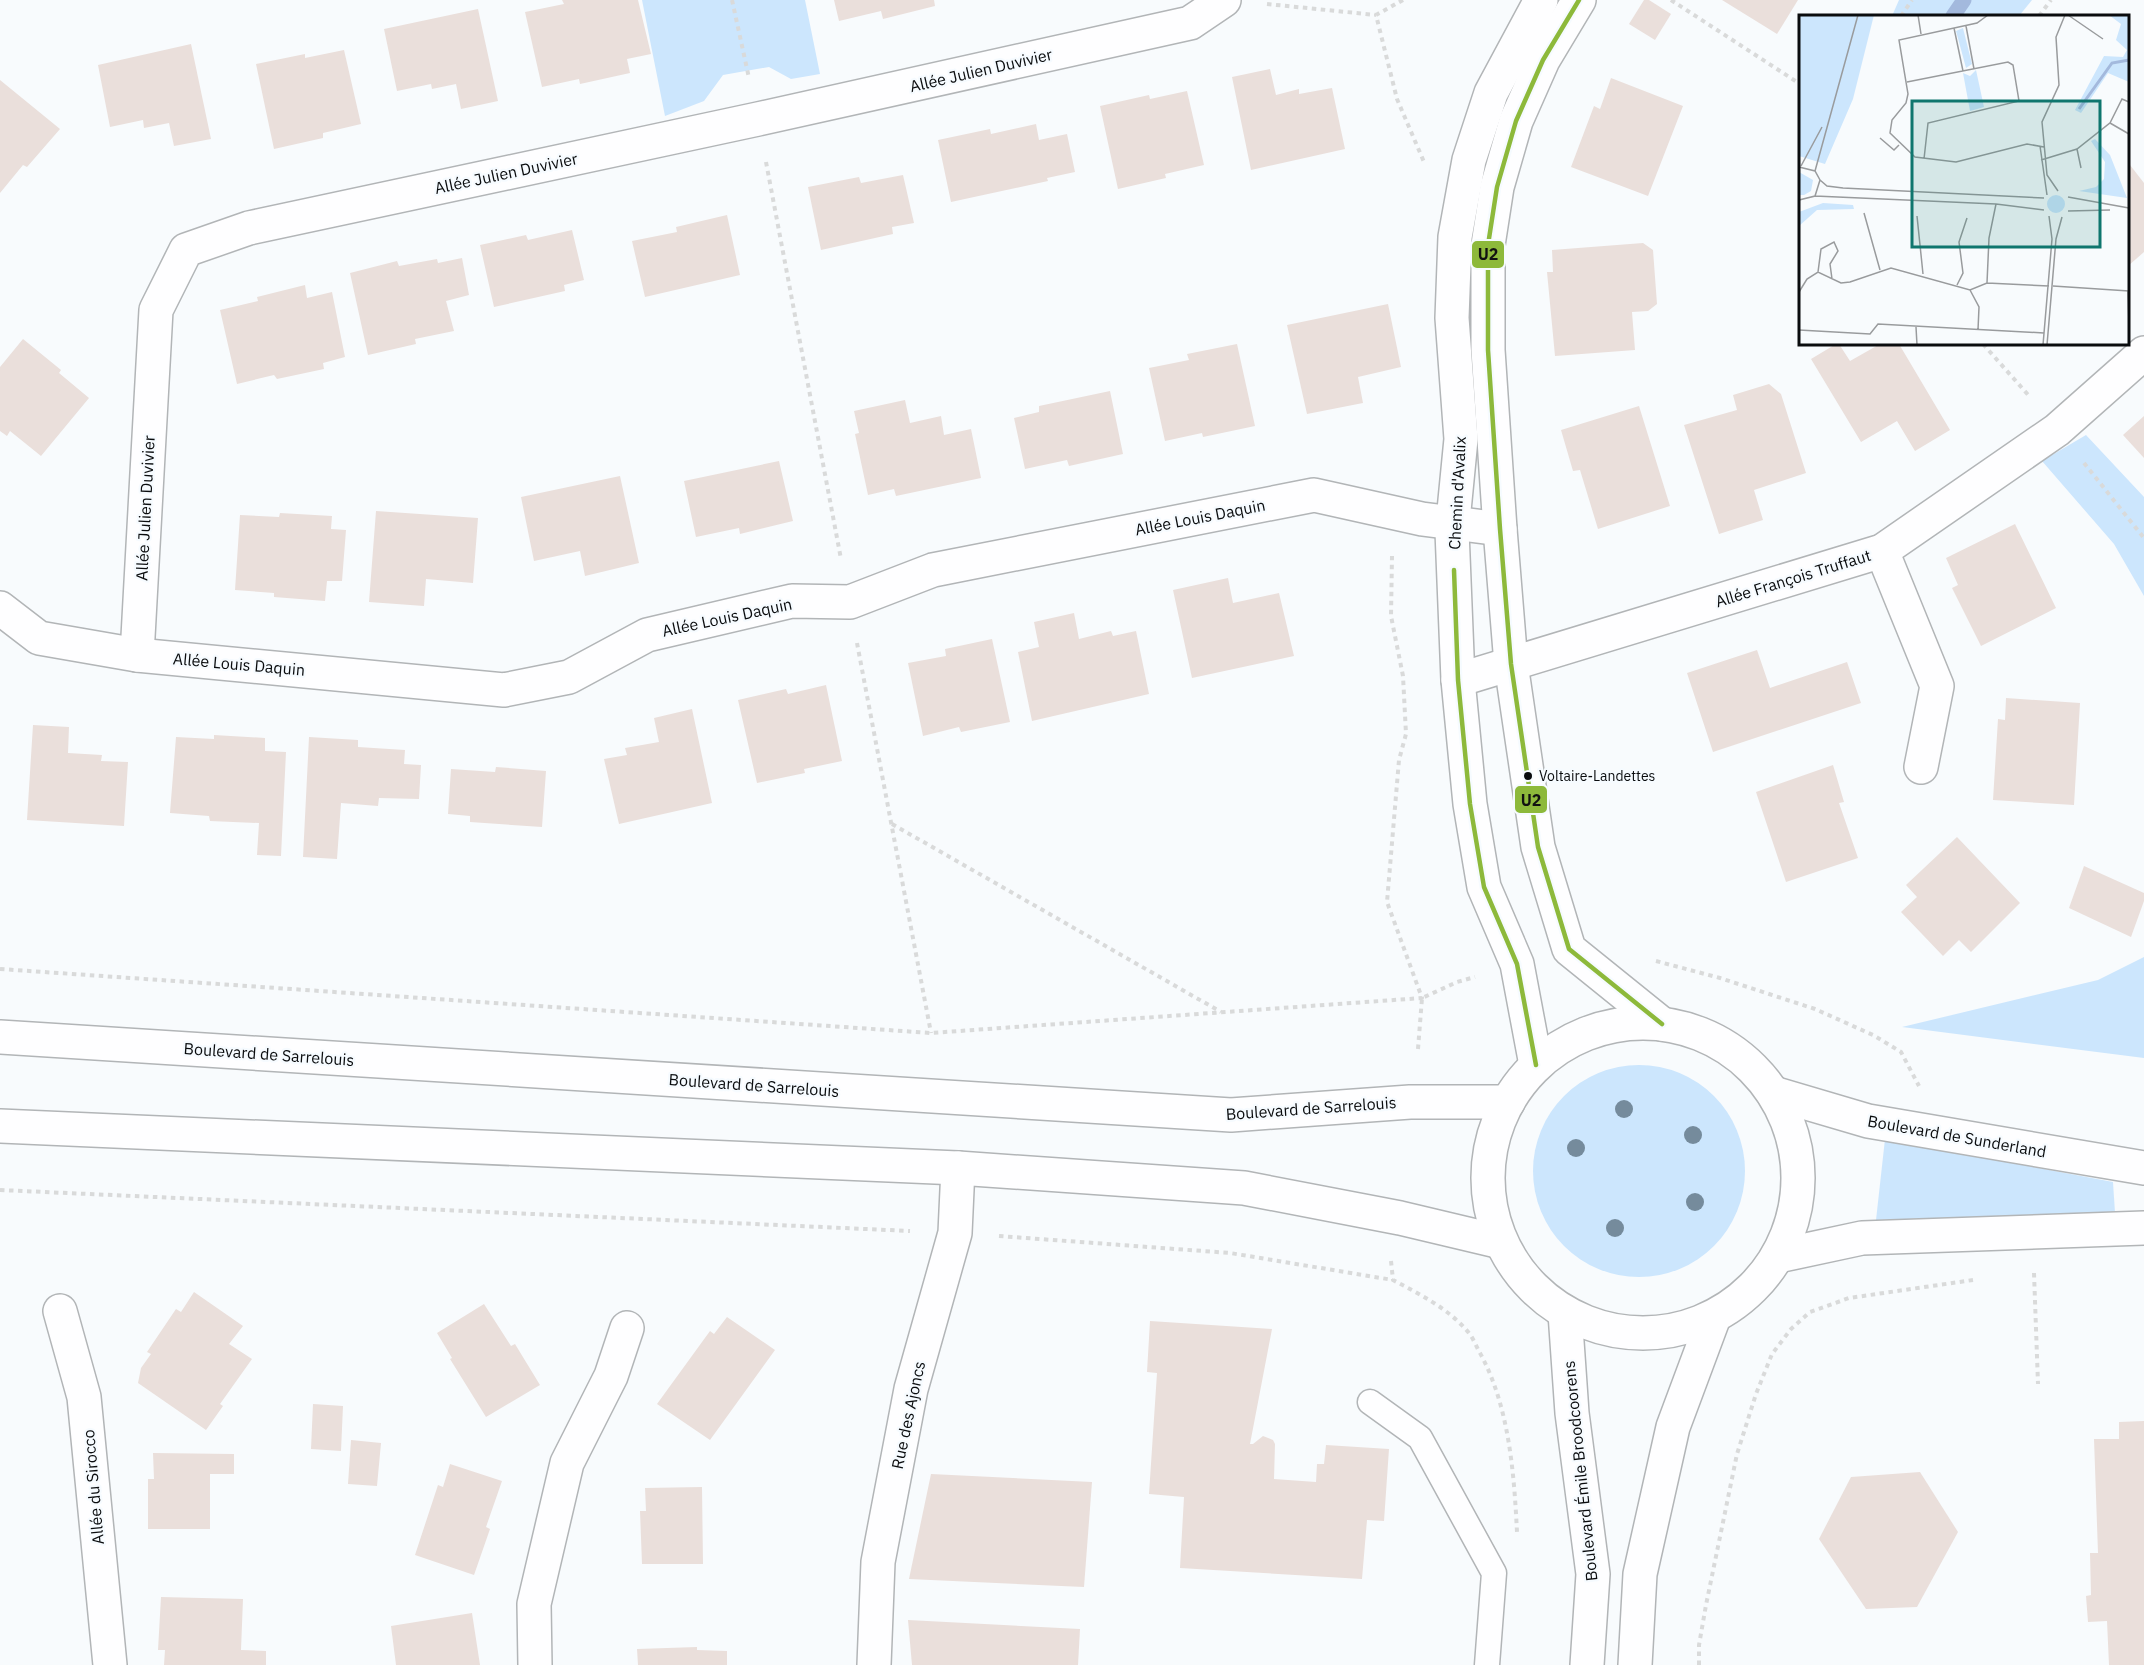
<svg xmlns="http://www.w3.org/2000/svg" width="2144" height="1665" viewBox="0 0 2144 1665" font-family="'IBM Plex Sans',sans-serif">
  <rect width="100%" height="100%" fill="#f8fbfd"/>
  <g fill="#cce6fd">
    <path d="M 642,0 L 805,0 L 820,74 L 791,79 L 769,67 L 723,75 L 704,101 L 665,116 Z"/>
    <path d="M 1899,0 L 2032,0 L 2019,16 L 1892,16 Z"/>
    <path d="M 2086,435 L 2144,497 L 2144,596 L 2114,544 L 2042,461 Z"/>
    <path d="M 2144,957 L 2144,1058 L 1902,1027 L 2098,980 Z"/>
    <circle cx="1639" cy="1171" r="106"/>
    <path d="M 1885,1139 L 2113,1182 L 2115,1213 L 1876,1220 Z"/>
  </g>
  <g fill="none" stroke-linecap="round" stroke-linejoin="round">
    <path stroke="#a3b9dd" stroke-width="15" d="M 1953,16 L 1964,0"/>
  </g>
  <g fill="#eadfdb">
    <path d="M 562,0 L 638,0 L 651,54 L 627,59 L 630,73 L 580,84 L 579,79 L 542,87 L 525,12 L 564,4 Z"/>
    <path d="M 834,0 L 934,0 L 935,6 L 883,19 L 881,11 L 839,21 Z"/>
    <path d="M 1644,0 L 1649,0 L 1671,14 L 1655,40 L 1629,24 Z"/>
    <path d="M 1722,0 L 1798,0 L 1777,34 Z"/>
    <path d="M 478,9 L 498,101 L 461,109 L 456,84 L 432,89 L 431,84 L 397,91 L 384,29 Z"/>
    <path d="M 191,44 L 211,139 L 174,146 L 169,123 L 144,128 L 143,120 L 110,127 L 98,65 Z"/>
    <path d="M 344,50 L 361,124 L 323,133 L 323,138 L 274,149 L 256,64 L 305,54 L 305,58 Z"/>
    <path d="M 1270,69 L 1276,95 L 1299,89 L 1299,94 L 1332,88 L 1345,149 L 1251,170 L 1232,77 Z"/>
    <path d="M 1611,78 L 1683,106 L 1648,196 L 1571,167 L 1594,106 L 1600,109 Z"/>
    <path d="M 0,80 L 60,129 L 27,167 L 23,165 L 0,193 Z"/>
    <path d="M 1187,91 L 1204,165 L 1165,174 L 1166,178 L 1118,189 L 1100,106 L 1149,95 L 1150,99 Z"/>
    <path d="M 1036,124 L 1039,140 L 1067,134 L 1075,172 L 1047,178 L 1048,181 L 951,202 L 938,140 L 990,129 L 991,134 Z"/>
    <path d="M 2130,165 L 2144,183 L 2144,252 L 2128,266 L 2128,167 Z"/>
    <path d="M 903,175 L 914,223 L 892,227 L 893,234 L 821,250 L 808,187 L 859,177 L 861,183 Z"/>
    <path d="M 727,215 L 740,275 L 645,297 L 632,241 L 677,232 L 676,227 Z"/>
    <path d="M 572,230 L 584,280 L 564,285 L 565,291 L 494,307 L 480,245 L 526,235 L 528,240 Z"/>
    <path d="M 1643,243 L 1653,250 L 1657,304 L 1648,311 L 1632,312 L 1635,350 L 1555,356 L 1547,272 L 1553,272 L 1552,250 Z"/>
    <path d="M 462,258 L 469,295 L 446,301 L 454,331 L 415,339 L 416,344 L 368,355 L 350,273 L 397,261 L 399,266 L 437,259 L 438,263 Z"/>
    <path d="M 305,285 L 307,298 L 332,292 L 345,357 L 323,363 L 324,369 L 277,379 L 274,375 L 237,384 L 220,310 L 258,301 L 257,297 Z"/>
    <path d="M 1388,304 L 1401,367 L 1358,377 L 1363,403 L 1307,414 L 1287,325 Z"/>
    <path d="M 23,339 L 61,370 L 59,373 L 89,398 L 41,456 L 10,431 L 7,436 L 0,431 L 0,367 Z"/>
    <path d="M 1237,344 L 1255,426 L 1203,437 L 1202,433 L 1165,441 L 1149,368 L 1189,360 L 1187,354 Z"/>
    <path d="M 1836,344 L 1839,344 L 1850,361 L 1880,344 L 1899,344 L 1950,430 L 1915,451 L 1897,421 L 1861,442 L 1811,359 Z"/>
    <path d="M 1769,384 L 1781,394 L 1806,473 L 1754,490 L 1763,520 L 1719,534 L 1684,425 L 1737,410 L 1733,395 Z"/>
    <path d="M 1110,391 L 1123,454 L 1069,466 L 1067,460 L 1025,469 L 1014,418 L 1039,412 L 1039,406 Z"/>
    <path d="M 905,400 L 910,423 L 941,416 L 944,435 L 971,429 L 981,478 L 896,496 L 894,489 L 868,495 L 855,434 L 859,433 L 854,411 Z"/>
    <path d="M 1639,406 L 1670,506 L 1598,529 L 1580,470 L 1573,471 L 1561,430 Z"/>
    <path d="M 2144,416 L 2144,458 L 2123,435 Z"/>
    <path d="M 779,461 L 793,521 L 740,534 L 739,528 L 696,537 L 684,481 Z"/>
    <path d="M 620,476 L 639,563 L 585,576 L 580,551 L 534,561 L 521,497 Z"/>
    <path d="M 376,511 L 478,518 L 473,583 L 426,579 L 424,606 L 369,602 Z"/>
    <path d="M 280,513 L 332,516 L 331,529 L 346,530 L 342,581 L 327,581 L 325,601 L 274,597 L 274,593 L 235,590 L 240,515 L 279,517 Z"/>
    <path d="M 2015,524 L 2056,608 L 1981,646 L 1952,588 L 1958,585 L 1946,558 Z"/>
    <path d="M 1228,578 L 1233,603 L 1279,593 L 1294,656 L 1192,678 L 1173,590 Z"/>
    <path d="M 1074,613 L 1079,639 L 1111,631 L 1113,636 L 1136,631 L 1149,694 L 1032,721 L 1018,652 L 1039,647 L 1034,622 Z"/>
    <path d="M 992,639 L 1010,722 L 961,732 L 959,727 L 923,736 L 908,663 L 946,656 L 945,649 Z"/>
    <path d="M 1757,650 L 1770,688 L 1847,662 L 1861,703 L 1713,752 L 1687,673 Z"/>
    <path d="M 826,685 L 842,761 L 804,769 L 805,773 L 757,783 L 738,700 L 786,689 L 788,694 Z"/>
    <path d="M 2006,698 L 2080,703 L 2074,805 L 1993,800 L 1998,719 L 2005,720 Z"/>
    <path d="M 692,709 L 712,803 L 619,824 L 604,759 L 627,755 L 625,748 L 659,742 L 654,718 Z"/>
    <path d="M 33,725 L 69,727 L 68,753 L 102,755 L 101,761 L 128,762 L 124,826 L 27,820 Z"/>
    <path d="M 214,735 L 265,738 L 265,751 L 286,752 L 281,856 L 257,855 L 259,823 L 210,821 L 209,816 L 170,813 L 176,737 L 214,739 Z"/>
    <path d="M 309,737 L 358,740 L 358,747 L 405,750 L 404,764 L 421,765 L 419,799 L 379,798 L 378,806 L 341,803 L 337,859 L 303,857 Z"/>
    <path d="M 1833,765 L 1844,802 L 1839,803 L 1858,858 L 1786,882 L 1756,792 Z"/>
    <path d="M 496,767 L 546,771 L 542,827 L 470,822 L 470,816 L 448,814 L 451,769 L 495,772 Z"/>
    <path d="M 1957,837 L 2020,903 L 1971,952 L 1959,940 L 1943,956 L 1901,912 L 1917,897 L 1906,885 Z"/>
    <path d="M 2084,866 L 2144,893 L 2144,901 L 2131,937 L 2069,908 Z"/>
    <path d="M 194,1292 L 243,1326 L 229,1344 L 252,1359 L 220,1404 L 223,1406 L 206,1430 L 138,1383 L 141,1368 L 151,1354 L 147,1352 L 176,1309 L 181,1312 Z"/>
    <path d="M 484,1304 L 511,1346 L 515,1344 L 540,1385 L 486,1417 L 450,1359 L 452,1358 L 437,1333 Z"/>
    <path d="M 727,1317 L 775,1350 L 710,1440 L 657,1404 L 710,1331 L 714,1334 Z"/>
    <path d="M 1150,1321 L 1272,1329 L 1250,1444 L 1253,1444 L 1263,1436 L 1273,1440 L 1275,1444 L 1274,1479 L 1316,1482 L 1317,1464 L 1324,1464 L 1326,1445 L 1389,1449 L 1384,1521 L 1367,1520 L 1362,1579 L 1180,1568 L 1184,1497 L 1149,1494 L 1157,1373 L 1147,1372 Z"/>
    <path d="M 313,1404 L 343,1406 L 341,1451 L 311,1449 Z"/>
    <path d="M 2144,1421 L 2144,1665 L 2109,1665 L 2107,1621 L 2088,1622 L 2086,1596 L 2091,1595 L 2090,1553 L 2098,1553 L 2094,1439 L 2119,1439 L 2119,1422 Z"/>
    <path d="M 351,1440 L 381,1443 L 377,1486 L 348,1484 Z"/>
    <path d="M 153,1453 L 234,1454 L 234,1474 L 210,1474 L 210,1529 L 148,1529 L 148,1479 L 154,1479 Z"/>
    <path d="M 450,1464 L 502,1481 L 486,1527 L 490,1529 L 474,1575 L 415,1555 L 438,1485 L 443,1487 Z"/>
    <path d="M 1920,1472 L 1958,1532 L 1917,1607 L 1866,1609 L 1819,1539 L 1851,1477 Z"/>
    <path d="M 931,1474 L 1092,1482 L 1084,1587 L 909,1579 Z"/>
    <path d="M 702,1487 L 703,1564 L 642,1564 L 640,1511 L 646,1511 L 645,1488 Z"/>
    <path d="M 161,1597 L 243,1599 L 241,1650 L 266,1651 L 266,1665 L 164,1665 L 165,1650 L 158,1650 Z"/>
    <path d="M 472,1613 L 480,1665 L 396,1665 L 391,1626 Z"/>
    <path d="M 908,1620 L 1080,1629 L 1078,1665 L 912,1665 Z"/>
    <path d="M 697,1647 L 697,1650 L 727,1651 L 727,1665 L 638,1665 L 637,1649 Z"/>
  </g>
  <g fill="none" stroke-linecap="round" stroke-linejoin="round">
    <g stroke="#b2b5b7" stroke-width="27">
      <path id="service" d="M 1370,1402 L 1420,1438 L 1494,1573 L 1487,1665"/>
    </g>
    <g stroke="#b2b5b7" stroke-width="36">
      <g id="minor">
        <path d="M 1882,551 L 1937,686 L 1921,767"/>
        <path d="M 0,608 L 39,638 L 137,655 L 504,690 L 569,677 L 647,635 L 792,601 L 850,602 L 933,570 L 1314,495 L 1422,519 L 1500,529"/>
        <path d="M 137,655 L 156,310 L 186,250 L 249,228 L 758,119 L 1190,23 L 1224,0"/>
        <path d="M 1458,680 L 1882,551 L 2057,430 L 2144,353"/>
        <path d="M 60,1311 L 84,1397 L 110,1665"/>
        <path d="M 535,1665 L 534,1604 L 567,1463 L 611,1376 L 627,1328"/>
        <path d="M 874,1665 L 878,1562 L 911,1389 L 955,1233 L 958,1168"/>
      </g>
    </g>
    <g stroke="#b2b5b7" stroke-width="36">
      <g id="tertiary">
        <path d="M 1579,0 L 1543,60 L 1516,121 L 1497,187 L 1488,245 L 1488,350 L 1500,529 L 1511,664 L 1538,847 L 1569,949 L 1662,1024"/>
        <path d="M 1536,1065 L 1517,964 L 1484,887 L 1470,804 L 1458,680 L 1452,531 L 1461,439 L 1452,318 L 1455,237 L 1469,160 L 1491,93 L 1541,0"/>
        <path d="M 1565,1313 L 1572,1413 L 1593,1574 L 1587,1665"/>
        <path d="M 1635,1665 L 1640,1574 L 1673,1427 L 1714,1317"/>
      </g>
    </g>
    <g stroke="#b2b5b7" stroke-width="36">
      <g id="secondary">
        <circle cx="1643" cy="1178" r="155"/>
        <path d="M 0,1037 L 1231,1115 L 1410,1102 L 1508,1102"/>
        <path d="M 1773,1093 L 1868,1121 L 2144,1168"/>
        <path d="M 0,1126 L 958,1168 L 1244,1188 L 1400,1218 L 1501,1242"/>
        <path d="M 1778,1256 L 1862,1238 L 2144,1228"/>
      </g>
    </g>
    <g stroke="#d9dada" stroke-width="4" stroke-dasharray="4.5 4.5" stroke-linecap="butt">
      <path d="M 732,0 L 749,78"/>
      <path d="M 1403,0 L 1376,15 L 1397,99 L 1424,162"/>
      <path d="M 1671,0 L 1800,84"/>
      <path d="M 1267,4 L 1376,15"/>
      <path d="M 1901,16 L 1912,0"/>
      <path d="M 2039,16 L 2051,0"/>
      <path d="M 766,162 L 841,559"/>
      <path d="M 1983,344 L 2030,397"/>
      <path d="M 2084,463 L 2144,538"/>
      <path d="M 857,643 L 931,1033"/>
      <path d="M 892,824 L 1221,1012"/>
      <path d="M 1656,961 L 1720,978 L 1815,1009 L 1873,1035 L 1901,1052 L 1919,1086"/>
      <path d="M 0,969 L 931,1033 L 1422,998 L 1387,902 L 1399,760 L 1406,734 L 1403,676 L 1391,616 L 1392,556"/>
      <path d="M 1418,1049 L 1422,998 L 1457,982 L 1475,977"/>
      <path d="M 0,1190 L 910,1231"/>
      <path d="M 999,1236 L 1230,1253 L 1393,1280"/>
      <path d="M 1391,1261 L 1393,1280 C 1421,1295 1448,1308 1469,1333 C 1473,1338 1476,1346 1480,1353 C 1509,1406 1514,1472 1517,1532"/>
      <path d="M 2034,1273 L 2038,1384"/>
      <path d="M 1699,1665 L 1699,1645 L 1706,1605 L 1737,1454 L 1756,1394 L 1772,1354 L 1791,1329 L 1810,1312 L 1849,1298 L 1973,1280"/>
    </g>
    <use href="#service" stroke="#fefeff" stroke-width="24"/>
    <use href="#minor" stroke="#fefeff" stroke-width="33"/>
    <use href="#tertiary" stroke="#fefeff" stroke-width="33"/>
    <use href="#secondary" stroke="#fefeff" stroke-width="33"/>
    <g stroke="#f6fbff" stroke-width="9">
      <g id="bus-1">
        <path d="M 1579,0 L 1543,60 L 1516,121 L 1497,187 L 1488,245 L 1488,350 L 1500,529 L 1511,664 L 1538,847 L 1569,949 L 1662,1024"/>
        <path d="M 1454,570 L 1458,680 L 1470,804 L 1484,887 L 1517,964 L 1536,1065"/>
      </g>
    </g>
    <use href="#bus-1" stroke="#8db93b" stroke-width="4.5"/>
  </g>
  <g fill="#758b9c">
    <circle cx="1624" cy="1109" r="9"/>
    <circle cx="1693" cy="1135" r="9"/>
    <circle cx="1576" cy="1148" r="9"/>
    <circle cx="1695" cy="1202" r="9"/>
    <circle cx="1615" cy="1228" r="9"/>
  </g>
  <circle fill="#0a0c0e" stroke="#f6fbff" stroke-width="2" cx="1528" cy="776" r="5"/>
  <g text-anchor="middle" dominant-baseline="central" stroke-width="4.5" stroke-linejoin="round" paint-order="stroke">
    <g font-size="14" fill="#0a0c0e" stroke="#f6fbff" text-anchor="start">
      <text x="1539" y="776">Voltaire-Landettes</text>
    </g>
    <g font-size="16" fill="#0a0c0e" stroke="#f6fbff">
      <text transform="translate(981 70) rotate(-13)">Allée Julien Duvivier</text>
      <text transform="translate(506 173) rotate(-12)">Allée Julien Duvivier</text>
      <text transform="translate(1457 493) rotate(-87)">Chemin d'Avalix</text>
      <text transform="translate(145 508) rotate(-87)">Allée Julien Duvivier</text>
      <text transform="translate(1200 517) rotate(-11)">Allée Louis Daquin</text>
      <text transform="translate(1793 578) rotate(-17)">Allée François Truffaut</text>
      <text transform="translate(727 617) rotate(-12)">Allée Louis Daquin</text>
      <text transform="translate(239 664) rotate(5)">Allée Louis Daquin</text>
      <text transform="translate(269 1054) rotate(4)">Boulevard de Sarrelouis</text>
      <text transform="translate(754 1085) rotate(4)">Boulevard de Sarrelouis</text>
      <text transform="translate(1311 1108) rotate(-4)">Boulevard de Sarrelouis</text>
      <text transform="translate(1957 1136) rotate(10)">Boulevard de Sunderland</text>
      <text transform="translate(908 1415) rotate(-78)">Rue des Ajoncs</text>
      <text transform="translate(1580 1471) rotate(-96)">Boulevard Émile Broodcoorens</text>
      <text transform="translate(93 1487) rotate(-95)">Allée du Sirocco</text>
    </g>
  </g>
  <g transform="translate(1799 15)">
    <rect width="330" height="330" fill="#f8fbfd"/>
    <path d="M 0,0 L 75,0 L 54,84 L 26,149 L 0,141 ZM 310,0 L 330,0 L 330,67 L 309,58 L 282,98 L 276,95 L 305,41 L 324,42 L 328,35 L 317,25 L 322,9 ZM 164,13 L 173,49 L 167,53 L 157,16 ZM 177,55 L 185,92 L 171,96 L 164,58 L 171,61 ZM 296,124 L 311,140 L 328,183 L 280,176 L 297,172 L 305,164 L 306,147 L 292,126 ZM 0,157 L 14,165 L 12,176 L 5,180 L 0,180 ZM248 189a9 9 0 1 1 18 0a9 9 0 1 1-18 0ZM 24,188 L 54,190 L 55,194 L 18,195 L 0,211 L 0,197 Z" fill="#cce6fd"/>
    <path fill="none" stroke="#a3b9dd" stroke-width="3" d="M 280,94 L 313,48 L 330,45"/>
    <path fill="none" stroke="#999b9d" stroke-width="1.5" d="M 119,0 L 122,19M 189,0 L 178,8 L 100,25 L 109,79 L 107,88 L 93,105 L 91,118 L 116,142 L 157,147 L 228,129 L 245,132M 269,0 L 304,24M 167,11 L 175,54M 155,13 L 164,56M 108,67 L 209,47 L 214,50 L 220,86 L 129,108 L 125,144M 311,108 L 323,84 L 330,87M 81,123 L 95,135 L 100,130M 241,131 L 248,180M 278,134 L 282,153M 242,145 L 278,134 L 311,108 L 330,119M 2,151 L 23,112M 0,152 L 16,156 L 21,165 L 16,181 L 0,185M 16,156 L 59,0M 21,165 L 28,171 L 44,173 L 245,183M 259,176 L 248,160 L 243,107 L 260,70 L 257,22 L 266,0M 16,181 L 197,189 L 245,195M 269,182 L 330,193M 269,196 L 311,195M 65,198 L 81,255M 118,201 L 124,259M 19,257 L 22,234 L 35,227 L 39,236 L 31,249 L 33,264M 188,268 L 190,223 L 197,189M 158,270 L 164,258 L 160,227 L 168,203M 254,271 L 330,276M 171,275 L 180,292 L 179,315M 329,276 L 330,310M 0,277 L 8,264 L 19,257 L 42,268 L 51,267 L 92,253 L 171,275 L 188,268 L 250,271M 117,312 L 118,330M 0,315 L 71,319 L 79,309 L 245,318M 244,330 L 253,224 L 250,201M 248,330 L 257,224 L 263,202"/>
    <path fill="#0f766e" fill-opacity="0.15" stroke="#0f766e" stroke-width="3" d="M 113,86 L 301,86 L 301,232 L 113,232 Z"/>
    <rect width="330" height="330" fill="none" stroke="#0a0c0e" stroke-width="3"/>
  </g>
  <g stroke="#f6fbff" stroke-width="2">
    <rect x="1471" y="240" width="34" height="29" rx="6" fill="#8db93b"/>
    <rect x="1514" y="785" width="34" height="29" rx="6" fill="#8db93b"/>
  </g>
  <g font-size="16" text-anchor="middle" font-weight="bold" fill="#111">
    <text x="1488" y="260">U2</text>
    <text x="1531" y="806">U2</text>
  </g>
</svg>
